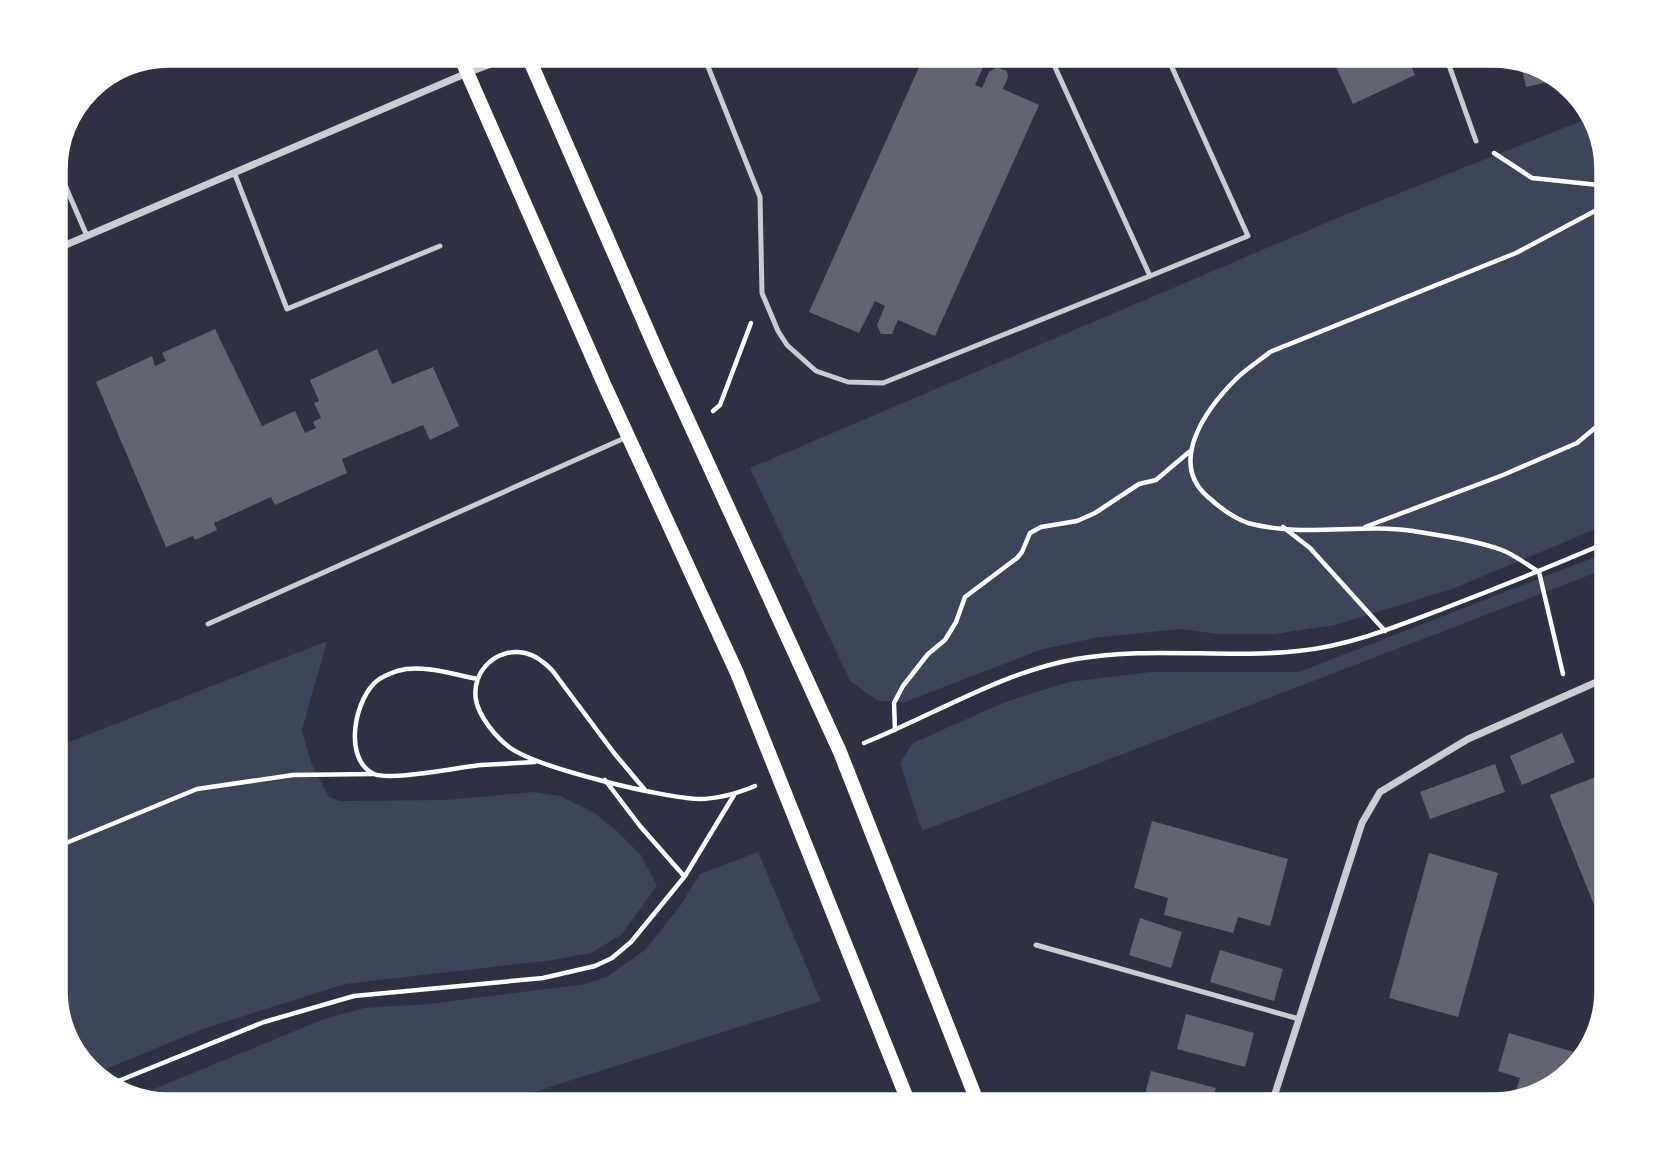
<svg xmlns="http://www.w3.org/2000/svg" width="1662" height="1160" viewBox="0 0 1662 1160" font-family="'Fira Sans',sans-serif">
  <rect width="100%" height="100%" fill="#2d3142"/>
  <g fill="#3c4559">
    <path d="M 1594,116 L 1608,169 L 1608,524 L 1452,589 L 1335,625 L 1274,634 L 1218,634 L 1179,629 L 1094,638 L 1040,650 L 905,702 L 878,701 L 850,681 L 750,468 L 1342,216 Z"/>
    <path d="M 1608,552 L 1608,568 L 922,831 L 900,763 L 913,743 L 1005,702 L 1069,682 L 1151,672 L 1299,672 Z"/>
    <path d="M 327,641 L 302,730 L 311,763 L 329,797 L 340,801 L 447,800 L 531,792 L 560,796 L 593,812 L 616,830 L 641,855 L 657,886 L 621,935 L 591,953 L 553,960 L 345,984 L 203,1029 L 94,1074 L 69,1048 L 54,998 L 54,748 Z"/>
    <path d="M 758,852 L 821,1001 L 490,1106 L 169,1106 L 137,1096 L 324,1019 L 364,1008 L 428,1004 L 586,984 L 608,976 L 645,950 L 680,906 L 700,874 Z"/>
  </g>
  <g fill="#626471">
    <path d="M 925,54 L 989,54 L 975,85 L 982,88 L 989,72 L 997,67 L 1001,69 L 1007,71 L 1008,77 L 1003,89 L 1039,105 L 935,336 L 898,320 L 892,334 L 881,334 L 877,325 L 885,306 L 875,301 L 859,333 L 809,312 Z"/>
    <path d="M 1330,54 L 1406,54 L 1415,75 L 1353,104 Z"/>
    <path d="M 1521,63 L 1557,74 L 1562,79 L 1526,87 Z"/>
    <path d="M 215,329 L 262,426 L 295,411 L 305,433 L 316,428 L 313,422 L 321,418 L 314,403 L 319,401 L 310,380 L 377,349 L 392,384 L 433,367 L 459,426 L 430,440 L 423,425 L 342,459 L 347,473 L 275,505 L 271,497 L 214,523 L 217,530 L 195,540 L 193,536 L 166,547 L 96,382 L 152,356 L 155,366 L 166,361 L 162,353 Z"/>
    <path d="M 1562,733 L 1575,762 L 1522,785 L 1510,756 Z"/>
    <path d="M 1495,764 L 1505,792 L 1430,819 L 1420,792 Z"/>
    <path d="M 1608,772 L 1608,928 L 1604,930 L 1550,795 Z"/>
    <path d="M 1152,821 L 1288,859 L 1270,926 L 1238,917 L 1233,933 L 1164,915 L 1168,898 L 1134,888 Z"/>
    <path d="M 1429,853 L 1498,873 L 1458,1017 L 1389,998 Z"/>
    <path d="M 1140,918 L 1182,932 L 1171,968 L 1129,955 Z"/>
    <path d="M 1220,950 L 1283,969 L 1274,1001 L 1210,982 Z"/>
    <path d="M 1186,1014 L 1254,1033 L 1245,1067 L 1177,1049 Z"/>
    <path d="M 1509,1033 L 1581,1054 L 1577,1065 L 1550,1091 L 1513,1100 L 1520,1078 L 1498,1071 Z"/>
    <path d="M 1151,1071 L 1216,1088 L 1211,1106 L 1142,1106 Z"/>
  </g>
  <g fill="none" stroke-linecap="round" stroke-linejoin="round">
    <g stroke="#fff" stroke-width="4.5">
      <path d="M 1494,153 L 1532,178 L 1608,186"/>
      <path d="M 713,411 L 720,405 L 751,323"/>
      <path d="M 1283,527 L 1310,548 L 1385,631"/>
      <path d="M 1365,527 L 1503,475 L 1577,443 L 1608,417"/>
      <path d="M 1563,674 L 1539,572 C 1527,565 1515,555 1502,550 C 1474,540 1443,536 1413,531 C 1359,523 1302,538 1248,523 C 1234,518 1219,507 1208,497 C 1167,462 1207,408 1236,379 C 1246,369 1259,361 1270,352 L 1516,253 L 1608,204"/>
      <path d="M 477,679 C 451,674 423,664 397,671 C 392,673 383,676 378,680 C 355,697 342,759 374,774 C 391,781 459,767 481,765 C 499,764 517,763 535,762"/>
      <path d="M 895,730 L 894,703 L 903,686 L 928,654 L 945,640 L 956,622 L 965,597 L 1017,558 L 1022,552 L 1030,533 L 1041,527 L 1077,521 L 1095,513 L 1139,484 L 1156,480 L 1189,452"/>
      <path d="M 864,743 C 934,715 1002,672 1076,659 C 1150,646 1225,659 1298,651 C 1349,646 1398,626 1445,608 C 1500,587 1554,565 1608,542"/>
      <path d="M 605,780 L 640,826 L 684,876"/>
      <path d="M 645,790 L 614,753 L 552,670 C 545,663 535,655 525,653 C 496,647 471,672 476,700 C 479,717 496,737 509,747 C 537,768 663,798 699,799 C 718,799 738,793 755,786"/>
      <path d="M 54,848 L 197,789 L 293,775 L 373,774"/>
      <path d="M 106,1086 L 264,1022 L 354,996 L 543,978 L 595,966 L 612,958 L 631,942 L 685,876 L 734,795"/>
    </g>
    <g stroke="#caccd0" stroke-width="5">
      <path d="M 703,54 L 760,197 L 762,293 L 778,331 L 787,345 L 816,371 L 848,382 L 883,383 L 1150,276 L 1049,54"/>
      <path d="M 1445,54 L 1476,141"/>
      <path d="M 55,162 L 87,236"/>
      <path d="M 234,172 L 287,309 L 440,246"/>
      <path d="M 1150,276 L 1248,236 L 1166,54"/>
      <path d="M 208,624 L 627,437"/>
      <path d="M 1036,945 L 1299,1019"/>
      <path d="M 1273,1100 L 1292,1106"/>
    </g>
    <g stroke="#caccd0" stroke-width="7">
      <path d="M 54,250 L 467,73 L 517,54"/>
      <path d="M 1271,1106 L 1362,823 L 1380,792 L 1468,739 L 1608,677"/>
    </g>
    <g stroke="#fff" stroke-width="14">
      <path d="M 459,54 L 604,384 L 737,673 L 910,1106"/>
      <path d="M 527,54 L 661,361 L 840,752 L 979,1106"/>
    </g>
  </g>
  <path d="M0 0H1662V1160H0ZM169 66H1493A103 103 0 0 1 1596 169V991A103 103 0 0 1 1493 1094H169A103 103 0 0 1 66 991V169A103 103 0 0 1 169 66Z" fill="#fff" fill-rule="evenodd"/>
  <path fill="none" stroke="#fff" stroke-width="3.5" d="M169 66H1493A103 103 0 0 1 1596 169V991A103 103 0 0 1 1493 1094H169A103 103 0 0 1 66 991V169A103 103 0 0 1 169 66Z"/>
</svg>
